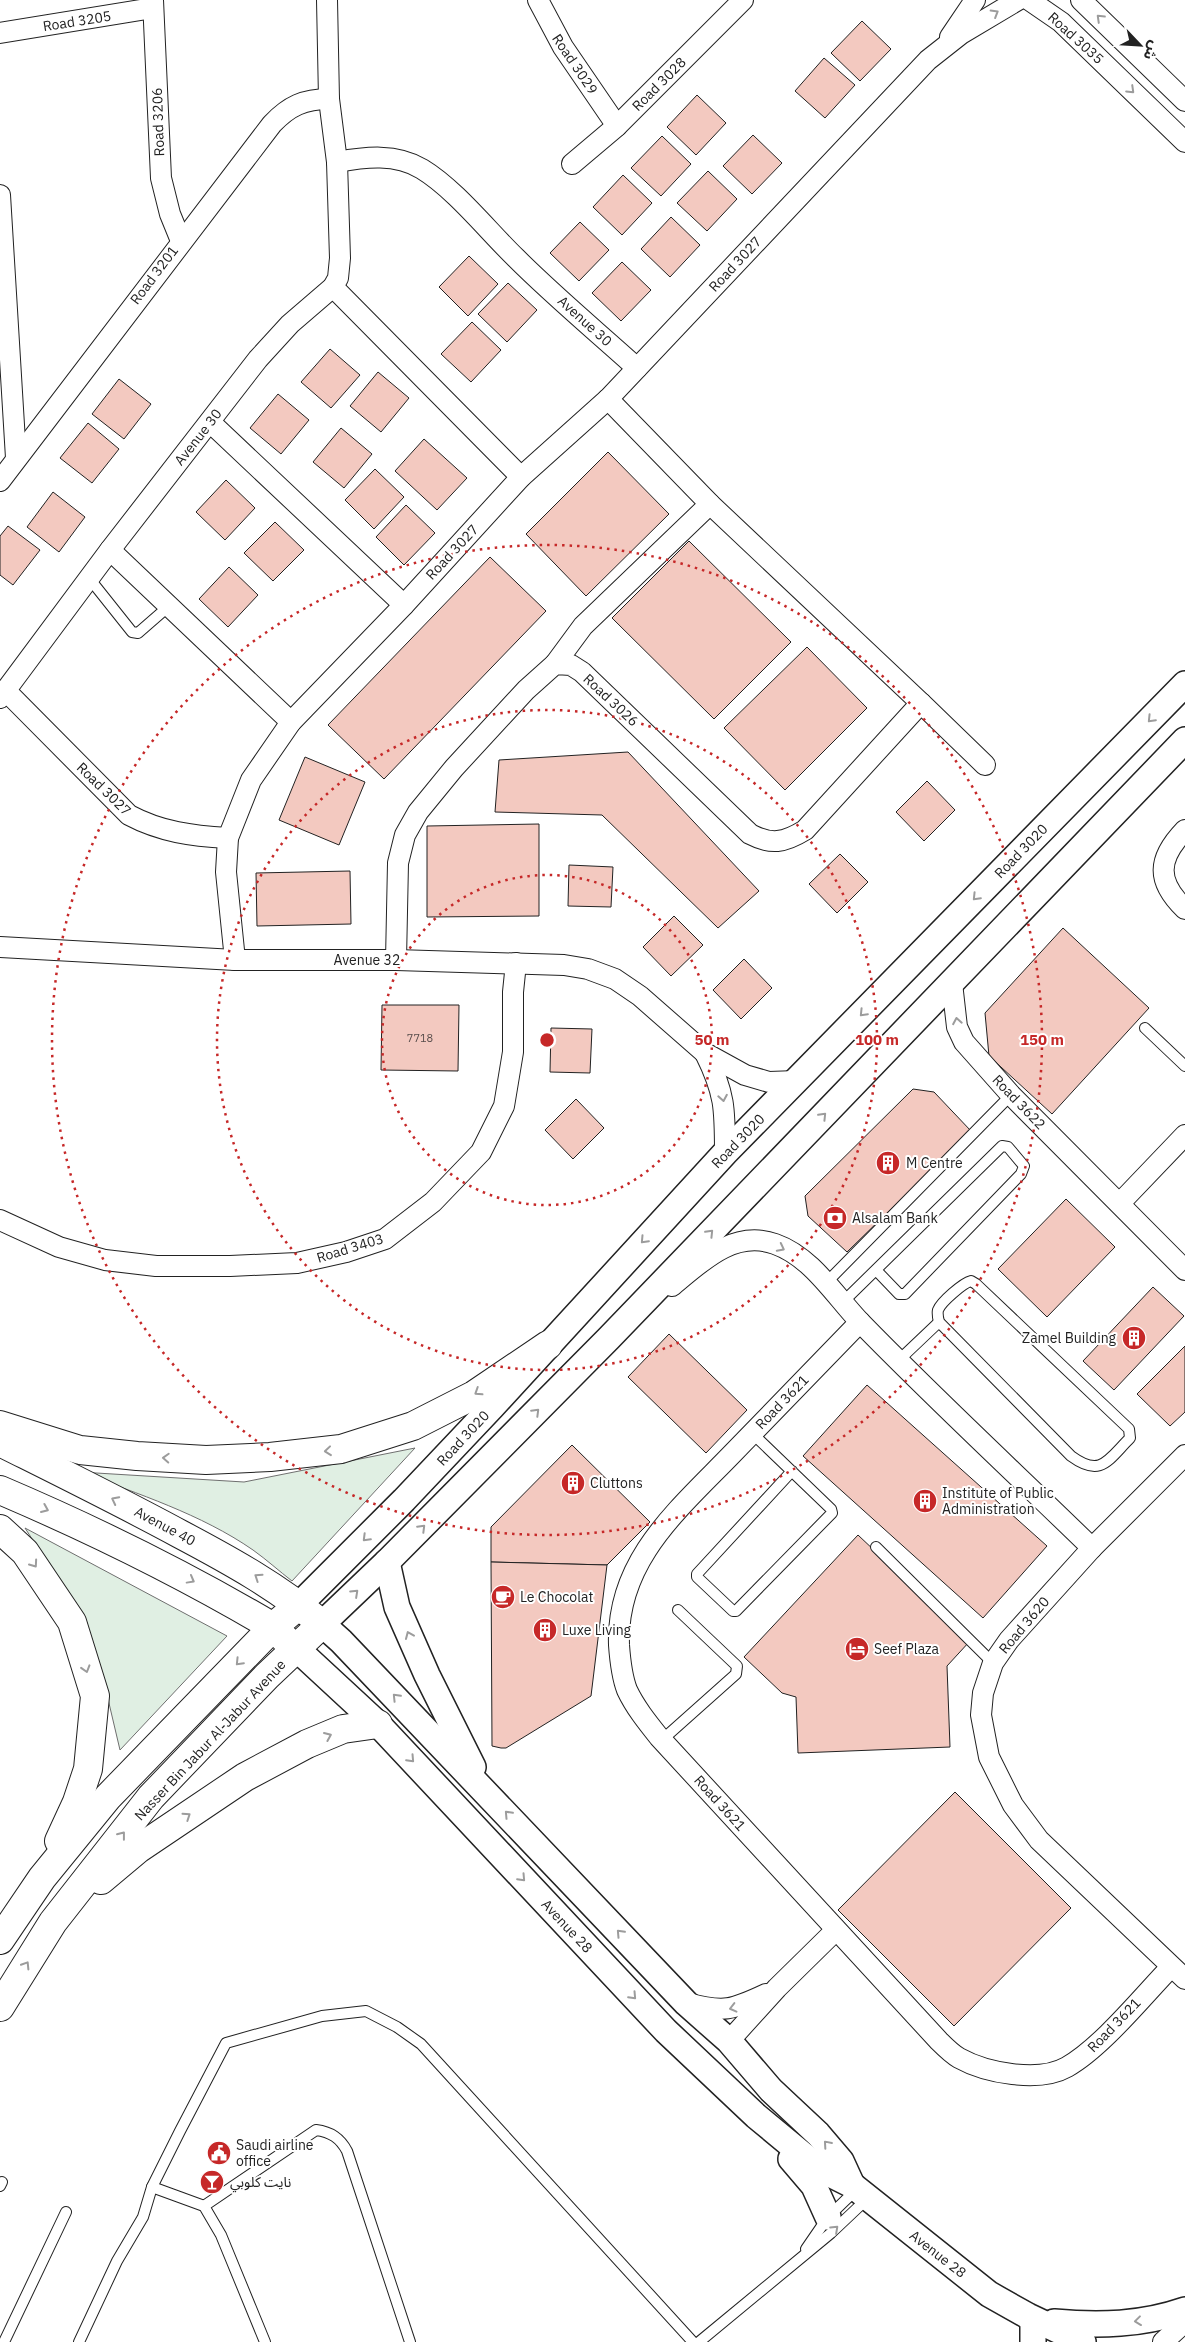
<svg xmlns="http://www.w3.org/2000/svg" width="1185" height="2342" viewBox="0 0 1185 2342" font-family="'IBM Plex Sans','Noto Sans Arabic',sans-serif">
  <rect width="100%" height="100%" fill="#fff"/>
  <g fill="#e0efe3" stroke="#6f6f6f">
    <path d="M 415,1448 L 292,1581 C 279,1571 267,1560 253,1550 C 201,1514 138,1494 80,1472 L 244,1482 Z"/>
    <path d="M 25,1528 L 227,1636 L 120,1750 L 100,1665 L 85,1621 Z"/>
  </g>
  <g fill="#f3c9c0" stroke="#222">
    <path d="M 862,21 L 891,49 L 860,81 L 831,53 Z"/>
    <path d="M 824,58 L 855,85 L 825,118 L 795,91 Z"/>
    <path d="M 697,95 L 726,123 L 696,155 L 667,127 Z"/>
    <path d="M 753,135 L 782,163 L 752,194 L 723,166 Z"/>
    <path d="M 662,136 L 691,164 L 661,196 L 631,168 Z"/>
    <path d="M 708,171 L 737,199 L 707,231 L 677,203 Z"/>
    <path d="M 623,175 L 652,203 L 622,235 L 593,207 Z"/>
    <path d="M 671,217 L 700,245 L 670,277 L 641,249 Z"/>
    <path d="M 580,222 L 609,250 L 579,281 L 550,253 Z"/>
    <path d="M 469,256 L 498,284 L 468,316 L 439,287 Z"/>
    <path d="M 622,262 L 651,290 L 621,321 L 592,293 Z"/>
    <path d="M 508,283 L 537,310 L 507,342 L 478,314 Z"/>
    <path d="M 472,322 L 501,350 L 471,382 L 441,354 Z"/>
    <path d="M 330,349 L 360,375 L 331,408 L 301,382 Z"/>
    <path d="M 378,372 L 409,398 L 381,432 L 350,406 Z"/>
    <path d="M 119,379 L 151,404 L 124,439 L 92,414 Z"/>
    <path d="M 278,394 L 309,420 L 281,454 L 250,428 Z"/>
    <path d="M 88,423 L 119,449 L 92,483 L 60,458 Z"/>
    <path d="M 341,428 L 372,454 L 344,488 L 313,462 Z"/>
    <path d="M 424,439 L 467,478 L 437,510 L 395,471 Z"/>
    <path d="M 608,452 L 669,514 L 586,596 L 526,534 Z"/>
    <path d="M 375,469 L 404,497 L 374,529 L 345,500 Z"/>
    <path d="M 226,480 L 255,508 L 225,540 L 196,512 Z"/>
    <path d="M 53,492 L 85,517 L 59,552 L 27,527 Z"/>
    <path d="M 406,505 L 435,533 L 404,565 L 376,537 Z"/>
    <path d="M 275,522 L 304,550 L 273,581 L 244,553 Z"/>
    <path d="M 8,526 L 40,550 L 13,585 L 0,575 L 0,536 Z"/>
    <path d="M 689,541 L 791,642 L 714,719 L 612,618 Z"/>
    <path d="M 490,557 L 546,611 L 384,779 L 328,725 Z"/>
    <path d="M 229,567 L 258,595 L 228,627 L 199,599 Z"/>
    <path d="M 807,647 L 867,708 L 785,790 L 724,728 Z"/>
    <path d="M 628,752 L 759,891 L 718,928 L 602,815 L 495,812 L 499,760 Z"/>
    <path d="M 305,757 L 365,782 L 339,845 L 279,820 Z"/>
    <path d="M 927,781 L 955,810 L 924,841 L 896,812 Z"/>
    <path d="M 539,824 L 539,916 L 427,917 L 427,826 Z"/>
    <path d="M 840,854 L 868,882 L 837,913 L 809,884 Z"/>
    <path d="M 569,865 L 613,867 L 611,907 L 568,906 Z"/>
    <path d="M 350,871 L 351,924 L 257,926 L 256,873 Z"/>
    <path d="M 674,916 L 703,945 L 671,976 L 643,947 Z"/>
    <path d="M 1063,928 L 1149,1008 L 1052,1114 L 989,1056 L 985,1013 Z"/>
    <path d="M 744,959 L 772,988 L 741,1019 L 713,990 Z"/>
    <path d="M 382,1005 L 459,1005 L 458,1071 L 381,1070 Z"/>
    <path d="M 551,1028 L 592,1029 L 590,1073 L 550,1072 Z"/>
    <path d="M 913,1089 L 934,1092 L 971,1131 L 847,1252 L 808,1216 L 805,1196 Z"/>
    <path d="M 576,1099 L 604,1128 L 573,1159 L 545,1130 Z"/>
    <path d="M 1066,1199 L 1115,1247 L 1047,1317 L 998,1269 Z"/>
    <path d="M 1153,1287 L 1184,1316 L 1114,1390 L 1083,1361 Z"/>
    <path d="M 669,1334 L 747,1410 L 706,1453 L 628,1377 Z"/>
    <path d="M 1185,1346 L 1185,1412 L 1170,1426 L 1137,1394 Z"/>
    <path d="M 867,1385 L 1047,1546 L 983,1618 L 803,1456 Z"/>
    <path d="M 572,1445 L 650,1522 L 607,1565 L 491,1562 L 491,1527 Z"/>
    <path d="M 858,1535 L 970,1641 L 947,1666 L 950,1747 L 798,1753 L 796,1697 L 782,1693 L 744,1657 Z"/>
    <path d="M 491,1562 L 607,1565 L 591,1696 L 506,1748 L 501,1748 L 492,1746 Z"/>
    <path d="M 955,1792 L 1071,1908 L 954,2026 L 838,1910 Z"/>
  </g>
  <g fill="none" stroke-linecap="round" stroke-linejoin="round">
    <g stroke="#222" stroke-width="12">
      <g id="service">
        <path d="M 89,578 L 132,632 L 138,633 L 169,606"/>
        <path d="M 1145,1028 L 1185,1066"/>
        <path d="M 971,1281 L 976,1284 L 1129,1429 L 1130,1438 C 1108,1460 1101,1478 1071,1456 L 939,1322 C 938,1318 937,1314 938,1310 C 941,1302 963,1283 971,1281 Z"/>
        <path d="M 826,1283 L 1011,1095"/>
        <path d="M 843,1302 L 1002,1146 L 1008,1147 L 1024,1166 L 1021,1174 L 905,1294 L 899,1294 L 876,1270"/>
        <path d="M 899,1360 L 939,1322"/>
        <path d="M 752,1433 L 831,1509 L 832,1513 L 736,1611 L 733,1611 L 697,1577 L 697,1574 L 792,1471"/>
        <path d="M 876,1547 L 993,1663"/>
        <path d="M 662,1740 L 736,1674 L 737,1666 L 678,1610"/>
        <path d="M 0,2186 L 2,2182"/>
        <path d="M 152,2187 L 204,2206 L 221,2235 L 265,2342"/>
        <path d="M 204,2206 L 316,2130 C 331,2132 340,2138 347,2151 L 410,2342"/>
        <path d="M 806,2249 L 828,2217 L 857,2189"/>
        <path d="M 4,2342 L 66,2212"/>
        <path d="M 79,2342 L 117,2261 L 143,2217 L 152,2187 L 180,2131 L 226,2043 L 322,2016 L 366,2011 L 397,2027 L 421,2044 L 693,2342"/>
        <path d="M 699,2342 L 831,2233 L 868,2198"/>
      </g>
    </g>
    <g stroke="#222" stroke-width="22">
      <g id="minor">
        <path d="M 153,0 L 161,178 L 170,214 L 181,241"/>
        <path d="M 538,0 L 563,47 L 617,126"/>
        <path d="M 1029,0 L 1061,22 L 1185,142"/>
        <path d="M 1081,0 L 1185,101"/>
        <path d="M 0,33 L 153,8"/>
        <path d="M 950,37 L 975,0"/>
        <path d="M 337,162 C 365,157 396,153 422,169 C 455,189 488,231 516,258 C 554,296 596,331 637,368"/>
        <path d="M 572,164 L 617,126 L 743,0"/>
        <path d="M 0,195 L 16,458"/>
        <path d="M 333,287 L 521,477"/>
        <path d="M 210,422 L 404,605"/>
        <path d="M 0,481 L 272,124 C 289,106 304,99 329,99"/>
        <path d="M 110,550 L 291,722"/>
        <path d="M 555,664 L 583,626 L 710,504"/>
        <path d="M 5,690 L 129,815 C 161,832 192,836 228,838"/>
        <path d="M 0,698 L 110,550 L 258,359 L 290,324 L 333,287 L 338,278 L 340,258 L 337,162 L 329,99 L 327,0"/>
        <path d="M 921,703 L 985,765"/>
        <path d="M 1185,830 C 1157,859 1156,881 1185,909"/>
        <path d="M 0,947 L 235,960 L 396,960 L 564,965 L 588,969 L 615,979 L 640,996 L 705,1053 L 745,1075 L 769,1082 L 797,1081"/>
        <path d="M 235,960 L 226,872 L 228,838 L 251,780 L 291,722 L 404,605 L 521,477 L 608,399 L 928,60 L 961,34 L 1018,0"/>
        <path d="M 396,960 L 398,863 L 405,835 L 418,812 L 454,768 L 526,690 L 555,664 L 571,665 L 582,672 L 750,834 C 771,845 784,843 805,830 L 921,703 L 710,504 L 608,399"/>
        <path d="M 952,983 L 957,1027 L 964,1042 L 1011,1095 L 1185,1270"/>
        <path d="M 705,1053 C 725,1093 725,1109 725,1153"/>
        <path d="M 1120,1203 L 1185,1135"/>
        <path d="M 0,1220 L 59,1247 L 105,1260 L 156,1266 L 230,1266 L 297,1263 L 346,1252 L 385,1239 L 433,1202 L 481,1152 L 504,1106 L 513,1052 L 513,992 L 516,963"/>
        <path d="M 672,1286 C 701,1262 734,1229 775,1244 C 812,1257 835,1296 861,1323 C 936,1400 1015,1473 1092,1548"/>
        <path d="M 860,1322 C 818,1365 776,1409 733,1453 C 679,1509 616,1560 619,1645 C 620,1659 622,1677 627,1690 C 635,1707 647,1722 659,1737 L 939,2041 C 945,2047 952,2054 959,2058 C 986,2073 1039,2083 1067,2067 C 1102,2047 1142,1997 1171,1967"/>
        <path d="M 1185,1455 L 1092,1548 L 1009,1640 L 993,1663 L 983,1693 L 981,1715 L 989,1757 L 1013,1805 L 1039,1840 L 1185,1979"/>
        <path d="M 687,2003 C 724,2013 732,2010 766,1994"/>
        <path d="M 729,2041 L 777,1988 L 836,1930"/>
        <path d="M 1163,2342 L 1185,2322"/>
      </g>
    </g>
    <g stroke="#222" stroke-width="28">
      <g id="tertiary">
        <path d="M 387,1562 L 397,1607 L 427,1675 L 473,1767"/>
        <path d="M 299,1605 L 404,1500 L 492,1407 L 725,1153 L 1185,684"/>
        <path d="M 297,1649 L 378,1724 L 666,2031 L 756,2116 L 820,2169 L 852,2185 L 989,2294 L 1028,2316 L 1083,2342"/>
        <path d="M 791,2159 L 814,2186 L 828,2217"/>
        <path d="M 852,2185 L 841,2161 L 818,2134 L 771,2090 L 729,2041 L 686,2003 L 341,1641 L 322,1624 L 387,1562 L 609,1338 L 1185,740"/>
        <path d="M 1054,2322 C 1099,2326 1142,2325 1185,2310"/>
        <path d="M 1033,2323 L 1033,2342"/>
      </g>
    </g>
    <g stroke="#222" stroke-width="30">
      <g id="secondary">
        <path d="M 0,1425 L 80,1450 L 137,1456 L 206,1460 L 270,1457 L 341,1449 L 413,1426 L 474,1395 L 548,1345"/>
        <path d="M 0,1442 C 60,1472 121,1502 180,1534 C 231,1561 278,1587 322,1624 L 267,1676 L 151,1797 L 53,1922 L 0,2007"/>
        <path d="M 0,1490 C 94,1530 185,1575 273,1627 L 286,1640"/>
        <path d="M 0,1529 L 25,1552 L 72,1622 L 95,1696 L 88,1769 L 77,1802 L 59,1841"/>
        <path d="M 101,1880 L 138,1849 L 245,1777 L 307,1744 L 343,1729 L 378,1724"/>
        <path d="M 0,1940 L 42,1878 L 108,1797 L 273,1627 L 299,1605"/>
      </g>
    </g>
    <use href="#service" stroke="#fff" stroke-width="10"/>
    <use href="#minor" stroke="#fff" stroke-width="20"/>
    <use href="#tertiary" stroke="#fff" stroke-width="25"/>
    <use href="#secondary" stroke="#fff" stroke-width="28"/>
  </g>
  <defs><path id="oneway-chevron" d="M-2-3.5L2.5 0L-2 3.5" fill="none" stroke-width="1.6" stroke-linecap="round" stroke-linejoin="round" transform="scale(1.25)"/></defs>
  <g stroke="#9c9c9c">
    <use href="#oneway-chevron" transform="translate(995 13) rotate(-31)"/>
    <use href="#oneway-chevron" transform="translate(1100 18) rotate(-136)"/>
    <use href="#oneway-chevron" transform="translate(1131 90) rotate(44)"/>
    <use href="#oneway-chevron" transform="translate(1151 719) rotate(134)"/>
    <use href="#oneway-chevron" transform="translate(976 897) rotate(134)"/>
    <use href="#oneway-chevron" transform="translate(863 1013) rotate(134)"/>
    <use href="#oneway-chevron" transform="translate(957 1021) rotate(-100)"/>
    <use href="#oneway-chevron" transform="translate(723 1098) rotate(80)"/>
    <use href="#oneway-chevron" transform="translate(823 1116) rotate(-46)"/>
    <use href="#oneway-chevron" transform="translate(710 1233) rotate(-46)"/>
    <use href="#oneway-chevron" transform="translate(644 1240) rotate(133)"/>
    <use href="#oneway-chevron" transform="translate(781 1248) rotate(27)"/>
    <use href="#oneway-chevron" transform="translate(478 1392) rotate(147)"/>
    <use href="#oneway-chevron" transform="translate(536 1412) rotate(-45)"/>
    <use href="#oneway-chevron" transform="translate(328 1451) rotate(174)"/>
    <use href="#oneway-chevron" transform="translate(166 1458) rotate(-177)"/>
    <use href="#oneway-chevron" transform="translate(115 1500) rotate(-153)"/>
    <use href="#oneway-chevron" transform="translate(45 1509) rotate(23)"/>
    <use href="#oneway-chevron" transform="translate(422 1528) rotate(-45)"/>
    <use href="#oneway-chevron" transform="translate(366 1538) rotate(135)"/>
    <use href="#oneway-chevron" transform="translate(34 1564) rotate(55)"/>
    <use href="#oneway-chevron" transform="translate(258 1577) rotate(-146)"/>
    <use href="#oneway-chevron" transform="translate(191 1580) rotate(29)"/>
    <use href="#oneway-chevron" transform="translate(355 1593) rotate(-43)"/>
    <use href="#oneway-chevron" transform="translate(409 1635) rotate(-113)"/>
    <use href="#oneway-chevron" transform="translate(239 1662) rotate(134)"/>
    <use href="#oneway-chevron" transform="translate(86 1669) rotate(73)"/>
    <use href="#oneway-chevron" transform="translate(396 1697) rotate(-134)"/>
    <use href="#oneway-chevron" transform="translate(328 1736) rotate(-23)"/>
    <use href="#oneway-chevron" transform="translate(411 1759) rotate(47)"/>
    <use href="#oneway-chevron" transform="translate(508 1814) rotate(-133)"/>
    <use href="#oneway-chevron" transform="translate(187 1816) rotate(-34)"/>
    <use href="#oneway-chevron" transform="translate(122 1835) rotate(-52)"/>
    <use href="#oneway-chevron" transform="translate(522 1878) rotate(47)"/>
    <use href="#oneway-chevron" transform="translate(620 1933) rotate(-133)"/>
    <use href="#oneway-chevron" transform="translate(26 1965) rotate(-58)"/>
    <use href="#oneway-chevron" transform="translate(633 1996) rotate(47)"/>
    <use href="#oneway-chevron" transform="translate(733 2008) rotate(166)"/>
    <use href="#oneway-chevron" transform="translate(827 2144) rotate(-131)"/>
    <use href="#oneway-chevron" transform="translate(835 2229) rotate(-43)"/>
    <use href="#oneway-chevron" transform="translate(1138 2321) rotate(173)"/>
  </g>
  <g fill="none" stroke="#c62828" stroke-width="2.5" stroke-dasharray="2.5 5">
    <circle cx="547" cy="1040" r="165"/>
    <circle cx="547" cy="1040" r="330"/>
    <circle cx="547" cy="1040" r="495"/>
  </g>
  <defs>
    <g id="building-disc" transform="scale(1.25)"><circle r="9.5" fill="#c62828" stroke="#fff"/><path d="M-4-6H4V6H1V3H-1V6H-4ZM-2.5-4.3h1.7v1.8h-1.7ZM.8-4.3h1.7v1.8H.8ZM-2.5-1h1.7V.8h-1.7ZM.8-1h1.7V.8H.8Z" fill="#fff"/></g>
    <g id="bank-disc" transform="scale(1.25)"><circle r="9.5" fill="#c62828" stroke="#fff"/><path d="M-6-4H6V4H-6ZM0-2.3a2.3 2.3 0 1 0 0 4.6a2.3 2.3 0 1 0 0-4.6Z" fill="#fff"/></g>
    <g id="cafe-disc" transform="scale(1.25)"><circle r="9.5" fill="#c62828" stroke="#fff"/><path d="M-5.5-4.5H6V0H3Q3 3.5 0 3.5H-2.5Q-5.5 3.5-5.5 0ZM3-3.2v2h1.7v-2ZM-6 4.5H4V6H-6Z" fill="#fff"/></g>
    <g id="hotel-disc" transform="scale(1.25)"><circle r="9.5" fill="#c62828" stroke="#fff"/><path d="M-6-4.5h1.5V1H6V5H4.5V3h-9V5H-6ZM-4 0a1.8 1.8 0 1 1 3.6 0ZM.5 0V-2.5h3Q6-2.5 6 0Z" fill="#fff"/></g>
    <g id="civic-disc" transform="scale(1.25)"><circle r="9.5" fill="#c62828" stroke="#fff"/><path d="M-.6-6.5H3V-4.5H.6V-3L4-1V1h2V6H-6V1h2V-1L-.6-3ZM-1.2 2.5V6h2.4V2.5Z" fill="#fff"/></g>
    <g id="bar-disc" transform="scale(1.25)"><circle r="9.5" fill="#c62828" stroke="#fff"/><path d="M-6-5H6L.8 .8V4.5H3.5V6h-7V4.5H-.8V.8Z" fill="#fff"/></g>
  </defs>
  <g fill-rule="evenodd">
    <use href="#building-disc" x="888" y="1163"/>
    <use href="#bank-disc" x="835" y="1218"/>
    <use href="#building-disc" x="1134" y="1338"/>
    <use href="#building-disc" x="573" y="1483"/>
    <use href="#building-disc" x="925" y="1501"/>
    <use href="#cafe-disc" x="503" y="1597"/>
    <use href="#building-disc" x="545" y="1630"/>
    <use href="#hotel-disc" x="857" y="1649"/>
    <use href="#civic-disc" x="219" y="2153"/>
    <use href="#bar-disc" x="212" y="2182"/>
  </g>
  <g text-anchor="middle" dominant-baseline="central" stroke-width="4" stroke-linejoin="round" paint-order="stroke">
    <g font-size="11" fill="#564c4a">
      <text x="420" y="1038">7718</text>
    </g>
    <g font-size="14" fill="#222" stroke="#fff">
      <text transform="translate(77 21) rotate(-9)">Road 3205</text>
      <text transform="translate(1076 38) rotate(42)">Road 3035</text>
      <text transform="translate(575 64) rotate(56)">Road 3029</text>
      <text transform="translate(659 84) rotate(-45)">Road 3028</text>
      <text transform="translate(158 122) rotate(-92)">Road 3206</text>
      <text transform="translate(735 264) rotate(-47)">Road 3027</text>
      <text transform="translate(154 275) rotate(-53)">Road 3201</text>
      <text transform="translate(585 321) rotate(42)">Avenue 30</text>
      <text transform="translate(198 437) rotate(-52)">Avenue 30</text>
      <text transform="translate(452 552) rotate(-47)">Road 3027</text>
      <text transform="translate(611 700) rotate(43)">Road 3026</text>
      <text transform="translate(104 789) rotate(44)">Road 3027</text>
      <text transform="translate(1021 851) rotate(-46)">Road 3020</text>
      <text x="367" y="960">Avenue 32</text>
      <text transform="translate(1019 1102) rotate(46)">Road 3622</text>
      <text transform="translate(738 1141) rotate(-46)">Road 3020</text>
      <text transform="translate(350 1248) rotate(-17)">Road 3403</text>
      <text transform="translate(782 1402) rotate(-46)">Road 3621</text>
      <text transform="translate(463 1438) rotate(-47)">Road 3020</text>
      <text transform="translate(165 1526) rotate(28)">Avenue 40</text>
      <text transform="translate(1024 1625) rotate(-50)">Road 3620</text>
      <text transform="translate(210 1740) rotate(-47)">Nasser Bin Jabur Al-Jabur Avenue</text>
      <text transform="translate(720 1803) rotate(48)">Road 3621</text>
      <text transform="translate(567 1926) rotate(47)">Avenue 28</text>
      <text transform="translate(1114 2025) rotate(-46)">Road 3621</text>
      <text transform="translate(938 2254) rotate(38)">Avenue 28</text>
    </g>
    <g font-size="14" fill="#222" stroke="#fff" text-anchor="start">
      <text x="906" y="1163">M Centre</text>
      <text x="852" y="1218">Alsalam Bank</text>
      <text x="1116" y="1338" text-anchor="end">Zamel Building</text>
      <text x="590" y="1483">Cluttons</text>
      <text x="942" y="1493">Institute of Public<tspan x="942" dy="16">Administration</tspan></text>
      <text x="520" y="1597">Le Chocolat</text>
      <text x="562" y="1630">Luxe Living</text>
      <text x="874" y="1649">Seef Plaza</text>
      <text x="236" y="2145">Saudi airline<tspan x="236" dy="16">office</tspan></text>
      <text x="230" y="2182">نايت كلوبي</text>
    </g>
  </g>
  <circle cx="547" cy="1040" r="8" fill="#c62828" stroke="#fff" stroke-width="2.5"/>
  <g font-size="15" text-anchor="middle" font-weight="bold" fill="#c62828" stroke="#fff" stroke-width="4" stroke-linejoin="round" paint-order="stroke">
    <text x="712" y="1045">50 m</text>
    <text x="877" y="1045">100 m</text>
    <text x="1042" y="1045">150 m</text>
  </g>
  <g transform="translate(1140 45) rotate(115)" stroke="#ffffff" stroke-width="4" paint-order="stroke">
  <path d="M0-4L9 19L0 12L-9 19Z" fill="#222222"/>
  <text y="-8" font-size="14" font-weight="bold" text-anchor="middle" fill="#222222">ش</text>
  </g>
</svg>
